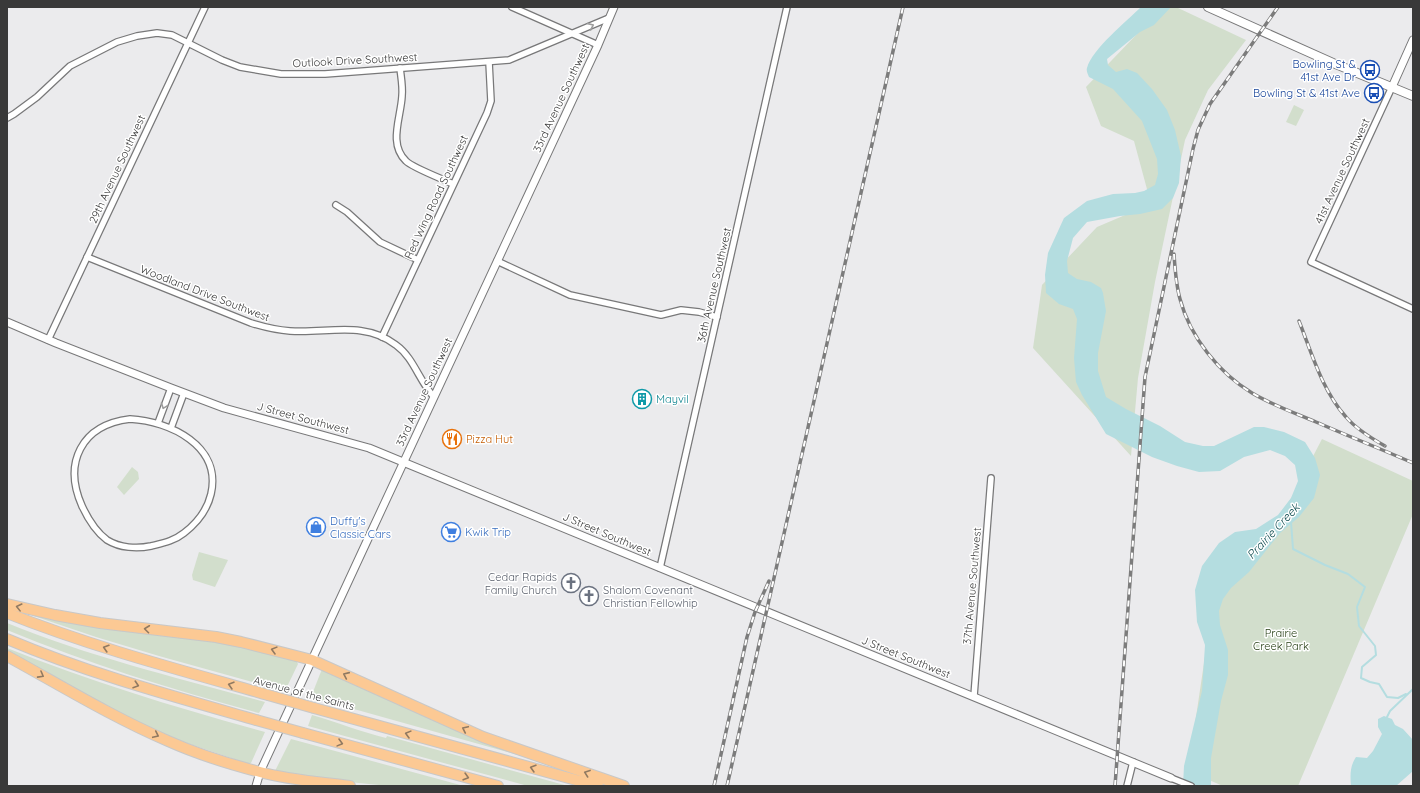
<svg xmlns="http://www.w3.org/2000/svg" width="1420" height="793" viewBox="0 0 1420 793" font-family="Quicksand,sans-serif">
  <rect width="100%" height="100%" fill="#ebebed"/>
  <g fill="#d2decc">
    <path d="M 1163,7 L 1176,7 L 1246,40 L 1208,90 L 1185,140 L 1155,282 L 1138,378 L 1131,456 L 1033,348 L 1042,285 L 1097,227 L 1151,204 L 1134,141 L 1101,126 L 1086,87 Z"/>
    <path d="M 1294,105 L 1304,110 L 1296,126 L 1286,122 Z"/>
    <path d="M 1322,439 L 1413,481 L 1413,514 L 1298,786 L 1223,786 L 1188,771 L 1212,609 L 1284,512 Z"/>
    <path d="M 132,467 L 138,472 L 139,479 L 124,495 L 117,487 Z"/>
    <path d="M 199,552 L 228,560 L 215,587 L 193,580 L 192,575 Z"/>
    <path d="M 22,612 L 221,642 L 295,660 L 297,662 L 298,664 L 285,691 L 159,656 L 96,637 Z"/>
    <path d="M 7,623 C 90,657 178,678 265,702 L 259,713 C 174,690 89,664 7,630 Z"/>
    <path d="M 7,648 C 91,682 178,708 265,732 L 251,763 L 249,764 L 166,736 L 124,717 L 7,653 Z"/>
    <path d="M 322,669 L 532,759 L 311,697 Z"/>
    <path d="M 312,715 C 337,722 361,732 386,738 L 387,736 L 568,786 L 528,786 L 308,726 Z"/>
    <path d="M 291,739 L 464,786 L 389,786 L 309,778 L 275,771 Z"/>
  </g>
  <g fill="#b4dde0">
    <path d="M 1141,7 L 1171,7 L 1154,25 L 1140,32 L 1107,59 L 1108,65 L 1116,72 L 1127,69 L 1137,73 L 1152,89 L 1167,110 L 1175,130 L 1181,156 L 1179,183 L 1173,198 L 1162,209 L 1140,214 L 1120,216 L 1087,222 L 1073,238 L 1067,261 L 1068,273 L 1077,279 L 1091,282 L 1101,288 L 1103,293 L 1106,311 L 1098,353 L 1098,371 L 1106,397 L 1126,409 L 1160,426 L 1185,442 L 1203,446 L 1214,446 L 1254,427 L 1264,427 L 1284,432 L 1305,442 L 1315,458 L 1320,475 L 1314,498 L 1299,517 L 1280,533 L 1249,572 L 1231,588 L 1223,599 L 1219,611 L 1220,625 L 1228,650 L 1228,675 L 1221,701 L 1211,758 L 1211,786 L 1183,786 L 1184,766 L 1202,691 L 1205,645 L 1197,622 L 1195,590 L 1202,566 L 1219,543 L 1235,532 L 1256,529 L 1278,515 L 1291,498 L 1298,481 L 1295,465 L 1285,456 L 1270,450 L 1244,457 L 1220,471 L 1199,472 L 1177,466 L 1152,457 L 1106,434 L 1082,395 L 1076,382 L 1074,358 L 1077,319 L 1073,309 L 1059,304 L 1046,293 L 1045,275 L 1048,253 L 1064,218 L 1087,201 L 1113,194 L 1135,193 L 1144,191 L 1155,185 L 1158,174 L 1157,159 L 1142,121 L 1113,89 L 1089,77 C 1088,74 1086,71 1087,68 C 1092,49 1127,21 1141,7 Z"/>
    <path d="M 1384,716 L 1392,719 L 1395,725 L 1403,729 L 1413,740 L 1413,771 L 1396,786 L 1351,786 C 1350,775 1350,766 1356,757 L 1367,758 L 1373,751 L 1382,734 L 1378,727 L 1378,719 Z"/>
  </g>
  <g fill="none" stroke-linecap="round" stroke-linejoin="round">
    <g stroke="#b4dde0" stroke-width="2">
      <path d="M 1291,522 L 1293,549 L 1325,565 L 1348,574 L 1365,587 L 1357,607 L 1359,626 L 1375,646 L 1376,655 L 1362,667 L 1361,678 L 1370,682 L 1379,684 L 1387,697 L 1398,698 L 1406,694"/>
      <path d="M 1387,717 L 1390,711 L 1413,689"/>
    </g>
    <g stroke="#787879" stroke-width="8">
      <g id="minor">
        <path d="M 512,7 L 598,45"/>
        <path d="M 400,68 C 401,77 403,87 402,96 C 401,117 388,144 406,161 C 413,168 443,179 453,184"/>
        <path d="M 1392,87 L 1311,262 L 1413,309"/>
        <path d="M 7,118 L 14,114 L 37,97 L 70,66 L 117,42 L 137,36 L 157,33 L 172,35 L 222,60 L 240,67 L 281,74 L 325,74 L 509,60 L 609,18"/>
        <path d="M 336,205 L 347,212 L 380,242 L 418,260"/>
        <path d="M 87,257 L 251,323 C 264,327 276,330 290,331 C 326,334 364,320 396,345 C 414,358 419,381 434,397"/>
        <path d="M 497,261 L 570,295 L 661,315 L 681,310 L 699,312 L 717,317"/>
        <path d="M 382,337 L 487,113 L 491,101 L 489,62"/>
        <path d="M 48,340 L 205,7"/>
        <path d="M 130,419 C 170,421 222,446 211,494 C 207,511 197,523 184,533 C 174,541 163,543 151,546 C 137,549 120,548 107,540 C 95,531 88,519 82,506 C 63,463 81,425 130,419 Z"/>
        <path d="M 158,423 L 171,388"/>
        <path d="M 171,428 L 184,393"/>
        <path d="M 660,568 L 787,7"/>
        <path d="M 974,696 L 991,478"/>
        <path d="M 1171,778 L 1191,786"/>
        <path d="M 1127,786 L 1133,762"/>
      </g>
    </g>
    <g stroke="#787879" stroke-width="9">
      <g id="tertiary">
        <path d="M 1392,87 L 1413,40"/>
        <path d="M 7,322 L 56,343 L 171,388 L 224,408 L 369,448 L 1171,778"/>
        <path d="M 256,786 L 260,772 L 373,528 L 598,45 L 614,7"/>
      </g>
    </g>
    <g stroke="#787879" stroke-width="10">
      <path id="secondary" d="M 1208,7 L 1333,63 L 1413,96"/>
    </g>
    <g stroke="#c8c8c8" stroke-width="12">
      <g id="motorway">
        <path d="M 7,604 L 55,615 L 100,623 L 216,637 L 241,642 L 312,660 L 483,737 L 624,786"/>
        <path d="M 7,613 C 92,647 180,670 268,695"/>
        <path d="M 7,639 C 87,673 172,696 256,720"/>
        <path d="M 7,656 C 60,685 112,717 168,741 C 197,754 229,764 260,772 C 289,780 320,782 350,786"/>
        <path d="M 314,708 L 598,786"/>
        <path d="M 303,733 L 498,786"/>
      </g>
    </g>
    <use href="#minor" stroke="#fff" stroke-width="5.5"/>
    <use href="#tertiary" stroke="#fff" stroke-width="7"/>
    <use href="#secondary" stroke="#fff" stroke-width="8"/>
    <use href="#motorway" stroke="#fcc994" stroke-width="10"/>
    <g stroke="#7c7c7c" stroke-width="3.5">
      <g id="rail">
        <path d="M 1174,254 C 1175,269 1176,285 1180,299 C 1190,337 1219,373 1252,393 C 1272,405 1295,413 1316,422 C 1348,436 1381,449 1413,463"/>
        <path d="M 1299,321 C 1312,354 1322,390 1346,417 C 1356,429 1371,438 1385,446"/>
        <path d="M 714,786 L 747,637 L 755,612 L 769,581"/>
        <path d="M 727,786 L 903,7"/>
        <path d="M 1115,786 L 1145,377 L 1193,149 L 1198,130 L 1210,104 L 1278,7"/>
      </g>
    </g>
    <use href="#rail" stroke="#fff" stroke-width="2" stroke-dasharray="6" stroke-linecap="butt"/>
    <g stroke="#c8c8c8" stroke-width="12" stroke-linecap="butt">
      <g id="motorway-bridge">
        <path d="M 268,695 L 314,708"/>
        <path d="M 256,720 L 303,733"/>
      </g>
    </g>
    <use href="#motorway-bridge" stroke="#fcc994" stroke-width="10"/>
  </g>
  <defs><path id="oneway-chevron" d="M-2-3.5L2.5 0L-2 3.5" fill="none" stroke-width="1.6" stroke-linecap="round" stroke-linejoin="round"/></defs>
  <g stroke="#9c9c9c">
    <use href="#oneway-chevron" transform="translate(591 26) rotate(-24)"/>
    <use href="#oneway-chevron" transform="translate(164 406) rotate(110)"/>
  </g>
  <g stroke="#917a62">
    <use href="#oneway-chevron" transform="translate(19 607) rotate(-166)"/>
    <use href="#oneway-chevron" transform="translate(147 629) rotate(-173)"/>
    <use href="#oneway-chevron" transform="translate(106 648) rotate(-163)"/>
    <use href="#oneway-chevron" transform="translate(274 650) rotate(-165)"/>
    <use href="#oneway-chevron" transform="translate(41 675) rotate(29)"/>
    <use href="#oneway-chevron" transform="translate(346 675) rotate(-156)"/>
    <use href="#oneway-chevron" transform="translate(136 685) rotate(18)"/>
    <use href="#oneway-chevron" transform="translate(231 685) rotate(-164)"/>
    <use href="#oneway-chevron" transform="translate(465 729) rotate(-155)"/>
    <use href="#oneway-chevron" transform="translate(408 734) rotate(-165)"/>
    <use href="#oneway-chevron" transform="translate(156 735) rotate(25)"/>
    <use href="#oneway-chevron" transform="translate(340 743) rotate(15)"/>
    <use href="#oneway-chevron" transform="translate(533 768) rotate(-164)"/>
    <use href="#oneway-chevron" transform="translate(587 773) rotate(-160)"/>
    <use href="#oneway-chevron" transform="translate(466 777) rotate(16)"/>
  </g>
  <defs>
    <g id="bus-ring" transform="scale(1)"><circle r="9.5" fill="#fff" stroke="#1a4fb4" stroke-width="1.5"/><path d="M-5-6H5V4H4V6H2V4H-2V6H-4V4H-5ZM-3.5-4V0h7V-4ZM-3.5 1.2v1.5H-2V1.2ZM2 1.2v1.5H3.5V1.2Z" fill="#1a4fb4"/></g>
    <g id="building-ring" transform="scale(1)"><circle r="9.5" fill="#fff" stroke="#0f9aa8" stroke-width="1.5"/><path d="M-4-6H4V6H1V3H-1V6H-4ZM-2.5-4.3h1.7v1.8h-1.7ZM.8-4.3h1.7v1.8H.8ZM-2.5-1h1.7V.8h-1.7ZM.8-1h1.7V.8H.8Z" fill="#0f9aa8"/></g>
    <g id="restaurant-ring" transform="scale(1)"><circle r="9.5" fill="#fff" stroke="#e8710a" stroke-width="1.5"/><path d="M-5-6h1v4h1v-4h1v4h1v-4h1v5L-1.5 .5V6h-2V.5L-5-1ZM5-6V6H3V1.5H1.5Q1.5-4 5-6Z" fill="#e8710a"/></g>
    <g id="shop-ring" transform="scale(1)"><circle r="9.5" fill="#fff" stroke="#3f7fe0" stroke-width="1.5"/><path d="M-5-2.5h2.3a2.7 3.5 0 0 1 5.4 0H5L5.5 6h-11ZM-1.5-2.5h3a1.5 2.3 0 0 0-3 0Z" fill="#3f7fe0"/></g>
    <g id="supermarket-ring" transform="scale(1)"><circle r="9.5" fill="#fff" stroke="#3f7fe0" stroke-width="1.5"/><path d="M-6-5.5h2.5l.6 2H6L4.5 2H-2.5L-4.4-4H-6ZM-1.5 3.2a1.3 1.3 0 1 0 .1 0ZM3 3.2a1.3 1.3 0 1 0 .1 0Z" fill="#3f7fe0"/></g>
    <g id="church-ring" transform="scale(1)"><circle r="9.5" fill="#fff" stroke="#6b7280" stroke-width="1.5"/><path d="M-1.2-6h2.4v3.5h3.3v2.4h-3.3V6h-2.4V-.1h-3.3v-2.4h3.3Z" fill="#6b7280"/></g>
  </defs>
  <g fill-rule="evenodd">
    <use href="#bus-ring" x="1370" y="70"/>
    <use href="#bus-ring" x="1374" y="93"/>
    <use href="#building-ring" x="642" y="399"/>
    <use href="#restaurant-ring" x="452" y="439"/>
    <use href="#shop-ring" x="316" y="527"/>
    <use href="#supermarket-ring" x="451" y="532"/>
    <use href="#church-ring" x="571" y="583"/>
    <use href="#church-ring" x="589" y="596"/>
  </g>
  <g text-anchor="middle" dominant-baseline="central" stroke-width="3" stroke-linejoin="round" paint-order="stroke">
    <g font-size="11" fill="#393939" stroke="#fff">
      <text transform="translate(355 60) rotate(-3)">Outlook Drive Southwest</text>
      <text transform="translate(561 98) rotate(-65)">33rd Avenue Southwest</text>
      <text transform="translate(117 169) rotate(-65)">29th Avenue Southwest</text>
      <text transform="translate(1342 171) rotate(-65)">41st Avenue Southwest</text>
      <text transform="translate(436 197) rotate(-65)">Red Wing Road Southwest</text>
      <text transform="translate(714 285) rotate(-77)">36th Avenue Southwest</text>
      <text transform="translate(205 293) rotate(21)">Woodland Drive Southwest</text>
      <text transform="translate(424 392) rotate(-65)">33rd Avenue Southwest</text>
      <text transform="translate(303 418) rotate(15)">J Street Southwest</text>
      <text transform="translate(607 534) rotate(23)">J Street Southwest</text>
      <text transform="translate(972 586) rotate(-85)">37th Avenue Southwest</text>
      <text transform="translate(906 657) rotate(22)">J Street Southwest</text>
      <text transform="translate(304 693) rotate(15)">Avenue of the Saints</text>
    </g>
    <g font-size="11" fill="#164399" stroke="#fff" text-anchor="end">
      <text x="1356" y="64">Bowling St &amp;<tspan x="1356" dy="13">41st Ave Dr</tspan></text>
      <text x="1360" y="93">Bowling St &amp; 41st Ave</text>
    </g>
    <g font-size="11" fill="#0d838f" stroke="#fff" text-anchor="start">
      <text x="656" y="399">Mayvil</text>
    </g>
    <g font-size="11" fill="#c56008" stroke="#fff" text-anchor="start">
      <text x="466" y="439">Pizza Hut</text>
    </g>
    <g font-size="11" fill="#366cbe" stroke="#fff" text-anchor="start">
      <text x="330" y="521">Duffy's<tspan x="330" dy="13">Classic Cars</tspan></text>
      <text x="465" y="532">Kwik Trip</text>
    </g>
    <g font-size="11" fill="#5b616d" stroke="#fff" text-anchor="end">
      <text x="557" y="577">Cedar Rapids<tspan x="557" dy="13">Family Church</tspan></text>
      <text x="603" y="590" text-anchor="start">Shalom Covenant<tspan x="603" dy="13">Christian Fellowhip</tspan></text>
    </g>
    <g font-size="11" fill="#1f380d" stroke="#fff">
      <text x="1281" y="633">Prairie<tspan x="1281" dy="13">Creek Park</tspan></text>
    </g>
    <g font-size="12" font-style="italic" fill="#0c4a4e" stroke="#fff">
      <text transform="translate(1273 531) rotate(-47)">Prairie Creek</text>
    </g>
  </g>
  <rect width="1420" height="793" fill="none" stroke="#393939" stroke-width="16"/>
</svg>
